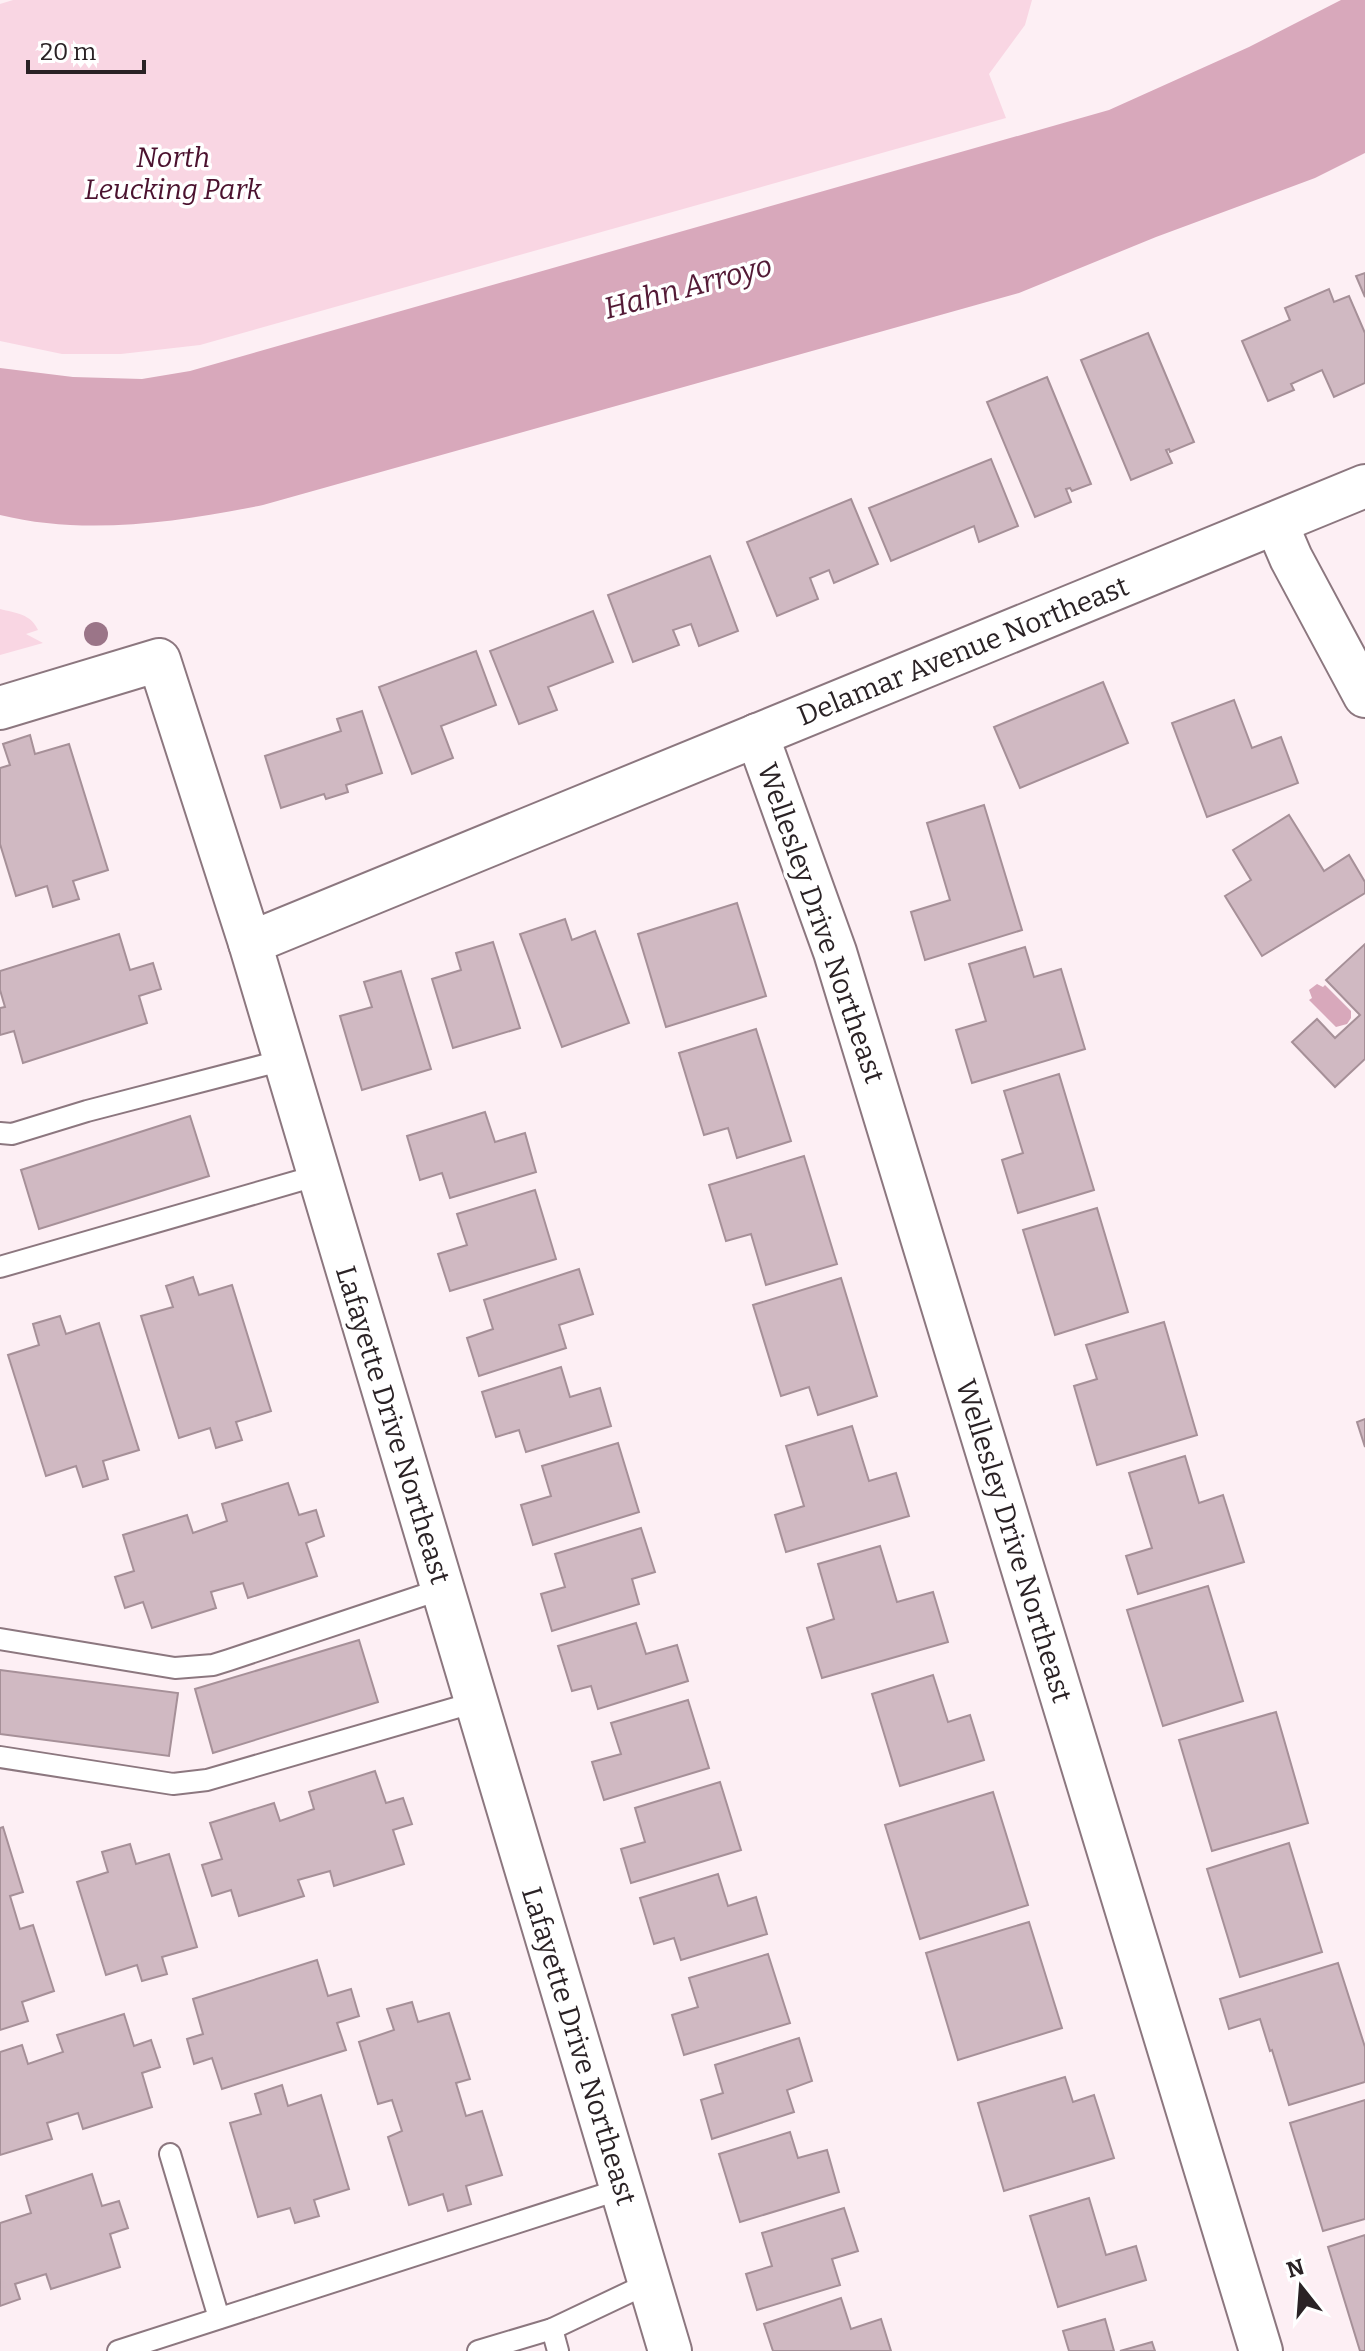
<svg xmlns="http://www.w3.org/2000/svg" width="1365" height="2351" viewBox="0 0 1365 2351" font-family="Bitter,serif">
  <rect width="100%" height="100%" fill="#fdeff4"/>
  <g fill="#f9d6e3">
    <path d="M 13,0 L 1032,0 L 1025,25 L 989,74 L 1006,118 L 200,345 L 121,354 L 62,354 L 0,341 L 0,4 Z"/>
    <path d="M 0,609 C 16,613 31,614 38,630 L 26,634 L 43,643 L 0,655 Z"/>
  </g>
  <g fill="#d8a8bb">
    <path d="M 1341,0 L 1365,0 L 1365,153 L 1315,178 L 1156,237 L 1019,293 L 263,505 C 179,522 85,536 0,515 L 0,368 L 73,377 L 142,379 L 190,371 L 1109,110 L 1249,47 Z"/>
    <path d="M 1317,984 L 1323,987 L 1325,985 L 1351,1011 L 1351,1018 L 1347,1024 L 1336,1027 L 1309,1000 L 1312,998 L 1309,990 Z"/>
  </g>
  <g fill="#d0b9c2" stroke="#a69098" stroke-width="2">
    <path d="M 1365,273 L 1365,297 L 1356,276 Z"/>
    <path d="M 1329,289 L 1334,302 L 1349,296 L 1365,333 L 1365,383 L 1334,397 L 1322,370 L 1291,384 L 1294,390 L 1268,401 L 1242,341 L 1290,320 L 1285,308 Z"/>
    <path d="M 1148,333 L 1194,442 L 1170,452 L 1169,449 L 1166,450 L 1172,463 L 1131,480 L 1081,360 Z"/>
    <path d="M 1047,377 L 1091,484 L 1072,491 L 1070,488 L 1066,489 L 1071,502 L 1035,517 L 987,402 Z"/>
    <path d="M 991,459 L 1018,526 L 979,542 L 974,526 L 891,561 L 869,508 Z"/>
    <path d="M 851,499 L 878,564 L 834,583 L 829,570 L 810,578 L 818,599 L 777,616 L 747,542 Z"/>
    <path d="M 710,556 L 738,631 L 699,646 L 691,624 L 673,630 L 679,645 L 633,662 L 608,595 Z"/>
    <path d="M 593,611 L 613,662 L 548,687 L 557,710 L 519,724 L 490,651 Z"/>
    <path d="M 476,651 L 496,705 L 441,726 L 453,758 L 412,774 L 379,687 Z"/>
    <path d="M 1103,682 L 1128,743 L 1020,788 L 994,727 Z"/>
    <path d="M 1234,700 L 1252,748 L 1281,737 L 1298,783 L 1207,817 L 1172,723 Z"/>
    <path d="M 362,711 L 382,773 L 346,785 L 348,792 L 326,799 L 324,794 L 281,808 L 265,756 L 341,731 L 337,719 Z"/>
    <path d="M 30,735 L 35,754 L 69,744 L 108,870 L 73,881 L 79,899 L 53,907 L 47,886 L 16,896 L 0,844 L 0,768 L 10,765 L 3,744 Z"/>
    <path d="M 984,805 L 1022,930 L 925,960 L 911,912 L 950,900 L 927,823 Z"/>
    <path d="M 1289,815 L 1324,871 L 1349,855 L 1365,882 L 1365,893 L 1262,956 L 1225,896 L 1251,880 L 1233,850 Z"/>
    <path d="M 737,903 L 766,996 L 666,1027 L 638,934 Z"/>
    <path d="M 565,919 L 572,940 L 595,931 L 629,1023 L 562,1047 L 520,934 Z"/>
    <path d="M 119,934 L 130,970 L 153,963 L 161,989 L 139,996 L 147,1023 L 23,1063 L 14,1031 L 0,1035 L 0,1008 L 5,1007 L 0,990 L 0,971 Z"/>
    <path d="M 493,942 L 520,1028 L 453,1048 L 432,979 L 461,970 L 456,953 Z"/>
    <path d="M 1365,944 L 1365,1059 L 1335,1087 L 1292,1042 L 1317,1019 L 1335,1038 L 1360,1015 L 1326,980 Z"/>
    <path d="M 1025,947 L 1034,977 L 1061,969 L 1085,1049 L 972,1083 L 956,1030 L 986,1021 L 969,964 Z"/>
    <path d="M 401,971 L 431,1069 L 362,1090 L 340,1016 L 372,1007 L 364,982 Z"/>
    <path d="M 756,1029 L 791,1141 L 737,1158 L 728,1128 L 704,1135 L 679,1053 Z"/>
    <path d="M 1059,1074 L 1094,1190 L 1018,1213 L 1002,1160 L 1023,1153 L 1004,1091 Z"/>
    <path d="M 485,1112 L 495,1142 L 525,1133 L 536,1172 L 450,1198 L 442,1173 L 420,1180 L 407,1136 Z"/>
    <path d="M 190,1116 L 209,1176 L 39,1229 L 21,1170 Z"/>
    <path d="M 804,1156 L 837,1264 L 766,1285 L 751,1234 L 726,1241 L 709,1185 Z"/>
    <path d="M 535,1190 L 556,1259 L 450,1291 L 438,1254 L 467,1245 L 457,1214 Z"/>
    <path d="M 1097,1208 L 1128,1312 L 1055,1335 L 1023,1230 Z"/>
    <path d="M 579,1269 L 593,1314 L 559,1325 L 566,1348 L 479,1376 L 467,1338 L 493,1329 L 484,1300 Z"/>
    <path d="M 193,1277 L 199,1295 L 232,1285 L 271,1411 L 236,1422 L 242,1440 L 216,1448 L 210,1428 L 179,1438 L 141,1316 L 173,1307 L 166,1286 Z"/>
    <path d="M 841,1278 L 877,1396 L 818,1415 L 809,1387 L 781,1396 L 753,1305 Z"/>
    <path d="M 60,1316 L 66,1334 L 99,1323 L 139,1450 L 103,1461 L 108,1479 L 83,1487 L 76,1466 L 46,1476 L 8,1355 L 39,1345 L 33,1324 Z"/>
    <path d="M 1164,1322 L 1197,1435 L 1097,1465 L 1074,1386 L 1097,1379 L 1086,1345 Z"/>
    <path d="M 561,1367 L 570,1397 L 600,1388 L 611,1426 L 526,1452 L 519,1430 L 496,1437 L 482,1392 Z"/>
    <path d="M 1365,1419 L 1365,1447 L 1357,1422 Z"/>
    <path d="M 852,1426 L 869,1481 L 896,1473 L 909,1516 L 786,1552 L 775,1515 L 804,1506 L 786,1446 Z"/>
    <path d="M 618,1443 L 639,1512 L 533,1545 L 521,1505 L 551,1496 L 542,1466 Z"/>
    <path d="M 1185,1456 L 1199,1503 L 1223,1495 L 1244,1562 L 1138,1594 L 1126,1556 L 1152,1548 L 1129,1473 Z"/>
    <path d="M 288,1483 L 299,1515 L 316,1510 L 324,1536 L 306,1543 L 317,1576 L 248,1598 L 243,1583 L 211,1592 L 216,1608 L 152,1628 L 143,1602 L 125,1608 L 115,1577 L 134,1571 L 123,1535 L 187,1515 L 193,1533 L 227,1521 L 222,1504 Z"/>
    <path d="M 641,1528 L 655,1572 L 632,1579 L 639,1604 L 552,1631 L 541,1594 L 565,1587 L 555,1554 Z"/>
    <path d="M 880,1546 L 897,1602 L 933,1592 L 948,1642 L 822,1678 L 807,1628 L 834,1619 L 818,1564 Z"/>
    <path d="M 1208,1586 L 1243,1701 L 1163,1726 L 1127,1610 Z"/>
    <path d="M 636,1623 L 646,1654 L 677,1645 L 688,1681 L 598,1709 L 591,1686 L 572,1691 L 558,1646 Z"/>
    <path d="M 359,1640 L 378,1702 L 213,1753 L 195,1689 Z"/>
    <path d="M 0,1670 L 178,1693 L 169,1756 L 0,1734 Z"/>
    <path d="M 933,1675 L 948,1722 L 970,1715 L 984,1760 L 900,1786 L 872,1694 Z"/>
    <path d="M 688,1700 L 709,1768 L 604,1800 L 592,1762 L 621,1754 L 611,1723 Z"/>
    <path d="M 1276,1712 L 1308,1823 L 1212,1851 L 1179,1740 Z"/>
    <path d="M 375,1771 L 386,1803 L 403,1798 L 412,1824 L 393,1830 L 404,1864 L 334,1886 L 330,1871 L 298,1880 L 304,1896 L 239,1916 L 231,1890 L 212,1896 L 202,1865 L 222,1859 L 210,1823 L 274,1803 L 280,1821 L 314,1809 L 309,1792 Z"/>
    <path d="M 720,1782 L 741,1850 L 631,1883 L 621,1849 L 645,1842 L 635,1808 Z"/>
    <path d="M 993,1792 L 1028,1905 L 920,1939 L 885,1825 Z"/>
    <path d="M 3,1827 L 23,1892 L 10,1896 L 20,1929 L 33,1925 L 54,1991 L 22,2002 L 28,2021 L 0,2030 L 0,1828 Z"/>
    <path d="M 1289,1843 L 1322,1952 L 1240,1977 L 1207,1869 Z"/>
    <path d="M 130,1844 L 136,1864 L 169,1854 L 197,1947 L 162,1957 L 167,1974 L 142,1981 L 137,1965 L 106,1975 L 77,1882 L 108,1872 L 102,1852 Z"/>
    <path d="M 718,1874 L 728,1906 L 756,1897 L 767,1934 L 681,1960 L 674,1938 L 654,1944 L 640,1898 Z"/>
    <path d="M 1029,1922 L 1062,2028 L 958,2060 L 926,1953 Z"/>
    <path d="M 768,1954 L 790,2023 L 684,2055 L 672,2015 L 698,2007 L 689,1978 Z"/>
    <path d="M 317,1960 L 328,1996 L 351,1989 L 359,2016 L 337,2023 L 346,2050 L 222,2089 L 212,2058 L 194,2064 L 187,2039 L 203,2034 L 193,1999 Z"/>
    <path d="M 1338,1963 L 1365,2047 L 1365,2082 L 1289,2105 L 1272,2050 L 1270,2051 L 1260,2019 L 1229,2029 L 1220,1999 Z"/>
    <path d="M 412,2002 L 418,2022 L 449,2013 L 470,2079 L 456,2083 L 466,2116 L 482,2111 L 502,2175 L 466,2186 L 471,2204 L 448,2211 L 443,2194 L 409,2205 L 388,2137 L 402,2131 L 392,2100 L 378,2104 L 359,2042 L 394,2030 L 387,2009 Z"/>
    <path d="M 124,2014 L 134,2046 L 151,2040 L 160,2067 L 142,2073 L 152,2107 L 83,2129 L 78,2113 L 47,2123 L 52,2139 L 0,2155 L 0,2052 L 22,2045 L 28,2064 L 63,2052 L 57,2035 Z"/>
    <path d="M 799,2038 L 812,2081 L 787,2090 L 794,2112 L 712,2139 L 701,2100 L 723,2093 L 715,2065 Z"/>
    <path d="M 1065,2077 L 1073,2102 L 1094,2095 L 1114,2158 L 1004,2191 L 978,2103 Z"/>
    <path d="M 282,2085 L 288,2106 L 321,2095 L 349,2189 L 314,2200 L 319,2216 L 295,2223 L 290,2208 L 258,2217 L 230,2123 L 261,2114 L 255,2094 Z"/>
    <path d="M 1365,2100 L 1365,2219 L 1323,2231 L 1290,2123 Z"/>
    <path d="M 790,2132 L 798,2158 L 827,2150 L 839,2192 L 740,2222 L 719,2154 Z"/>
    <path d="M 92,2174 L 102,2206 L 119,2201 L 128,2228 L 110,2234 L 120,2267 L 51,2289 L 46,2274 L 15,2284 L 20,2299 L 0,2306 L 0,2223 L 31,2213 L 26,2196 Z"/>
    <path d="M 1089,2198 L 1106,2255 L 1136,2246 L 1146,2280 L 1058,2307 L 1030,2216 Z"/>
    <path d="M 844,2208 L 858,2251 L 832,2259 L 840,2285 L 757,2310 L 746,2274 L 772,2266 L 762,2233 Z"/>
    <path d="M 1365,2235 L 1365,2351 L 1360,2351 L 1328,2247 Z"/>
    <path d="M 841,2298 L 851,2329 L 881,2319 L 891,2351 L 773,2351 L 764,2324 Z"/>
    <path d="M 1105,2319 L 1114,2351 L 1069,2351 L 1063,2331 Z"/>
    <path d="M 1152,2342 L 1155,2351 L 1120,2351 Z"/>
  </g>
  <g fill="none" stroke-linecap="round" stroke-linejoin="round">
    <g stroke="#8c777f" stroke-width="24">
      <g id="lane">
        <path d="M 0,1133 L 12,1134 L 87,1111 L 284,1060"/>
        <path d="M 0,1267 L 319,1175"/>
        <path d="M 0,1639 L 175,1668 L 213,1665 L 229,1660 L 442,1589"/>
        <path d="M 0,1757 L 173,1784 L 207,1780 L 476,1702"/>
        <path d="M 170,2154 L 219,2318"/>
        <path d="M 552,2329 L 558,2351"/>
        <path d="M 118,2351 L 621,2189"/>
        <path d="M 478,2351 L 552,2329 L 649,2283"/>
      </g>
    </g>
    <g stroke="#8c777f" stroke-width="46">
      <g id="street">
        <path d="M 1276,523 L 1291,558 L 1365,696"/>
        <path d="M 0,708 L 159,660 L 250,943 L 670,2351"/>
        <path d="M 757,735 L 835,952 L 1261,2351"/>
        <path d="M 250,943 L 1365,486"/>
      </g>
    </g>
    <use href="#lane" stroke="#fff" stroke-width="20"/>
    <use href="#street" stroke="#fff" stroke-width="42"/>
  </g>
  <circle fill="#9b7588" cx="96" cy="634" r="12"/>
  <g text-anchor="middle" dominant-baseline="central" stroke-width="7" stroke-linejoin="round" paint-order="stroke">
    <g font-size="28" font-style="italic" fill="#4b122f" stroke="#fff">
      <text x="173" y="157">North<tspan x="173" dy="32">Leucking Park</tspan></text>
    </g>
    <g font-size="28" fill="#2a2225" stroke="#fff">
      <text transform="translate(963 651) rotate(-22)">Delamar Avenue Northeast</text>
      <text transform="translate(821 923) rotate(71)">Wellesley Drive Northeast</text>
      <text transform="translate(393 1425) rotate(73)">Lafayette Drive Northeast</text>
      <text transform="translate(1014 1541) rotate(73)">Wellesley Drive Northeast</text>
      <text transform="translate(579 2046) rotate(73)">Lafayette Drive Northeast</text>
    </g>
    <g font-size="30" font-style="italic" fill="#531a36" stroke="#fff">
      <text transform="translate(688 287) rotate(-15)">Hahn Arroyo</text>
    </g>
  </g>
  <g transform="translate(1301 2287) rotate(343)" stroke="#ffffff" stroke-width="6" paint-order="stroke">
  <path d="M0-6L14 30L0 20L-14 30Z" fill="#2a2225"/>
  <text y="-12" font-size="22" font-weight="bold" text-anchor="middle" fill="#2a2225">N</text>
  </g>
  <path d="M28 60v12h116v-12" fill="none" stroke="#2a2225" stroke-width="4"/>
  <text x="40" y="60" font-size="24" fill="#2a2225" stroke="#ffffff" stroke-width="6" paint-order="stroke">20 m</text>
</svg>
